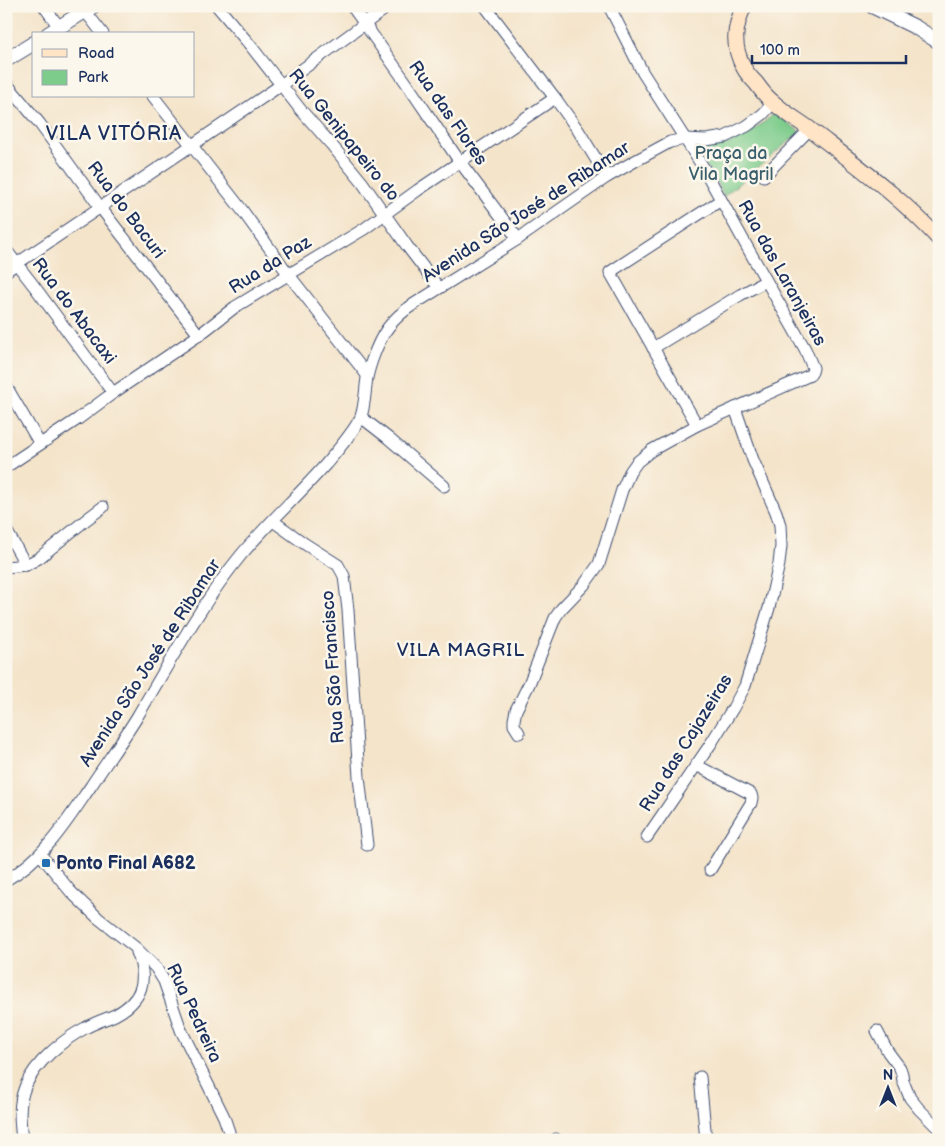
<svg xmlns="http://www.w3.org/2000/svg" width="945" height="1146" viewBox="0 0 945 1146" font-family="'Balsamiq Sans',sans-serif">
  <rect width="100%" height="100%" fill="#fbf7ec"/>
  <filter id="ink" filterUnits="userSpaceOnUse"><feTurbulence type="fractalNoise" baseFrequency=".02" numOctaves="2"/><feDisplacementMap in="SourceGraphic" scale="10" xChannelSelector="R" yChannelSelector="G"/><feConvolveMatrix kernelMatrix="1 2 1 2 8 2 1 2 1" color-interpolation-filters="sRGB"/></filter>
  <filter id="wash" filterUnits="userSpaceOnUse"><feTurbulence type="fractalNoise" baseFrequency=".0096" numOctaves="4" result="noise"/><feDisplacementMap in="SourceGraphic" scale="20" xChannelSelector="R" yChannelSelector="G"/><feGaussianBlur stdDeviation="1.12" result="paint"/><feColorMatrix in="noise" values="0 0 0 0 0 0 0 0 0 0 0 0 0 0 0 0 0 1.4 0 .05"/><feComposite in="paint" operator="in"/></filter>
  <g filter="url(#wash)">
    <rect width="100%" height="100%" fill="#f4e4ca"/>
    <path fill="#7ecc8c" stroke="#4c7e75" d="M 776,113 L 800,132 L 724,196 L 695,146 C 707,146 721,147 732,142 C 748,136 762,123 776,113 Z"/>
  </g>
  <g filter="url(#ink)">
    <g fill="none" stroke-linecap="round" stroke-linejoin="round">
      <g stroke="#3c4a6e" stroke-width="13">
        <g id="minor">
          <path d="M 44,6 L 59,27"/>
          <path d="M 217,6 L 250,45 L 300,109 L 330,143 L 362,182 L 407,246 L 439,288"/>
          <path d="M 352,6 L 405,81 L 460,162 L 518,239"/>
          <path d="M 485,6 L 555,98 L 578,130 L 607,177"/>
          <path d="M 85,11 L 103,34"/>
          <path d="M 6,83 L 40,124 L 100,207 L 199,335"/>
          <path d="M 153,96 L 242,210 L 289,275 L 367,375"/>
          <path d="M 764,176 L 810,129"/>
          <path d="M 6,250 L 34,286 L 113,393"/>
          <path d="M 6,271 L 281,85 L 389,6"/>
          <path d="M 653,348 L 740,295 L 766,281"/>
          <path d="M 6,386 L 40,444"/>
          <path d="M 361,417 L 388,438 L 444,486"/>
          <path d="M 697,425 L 610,272 L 721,200"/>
          <path d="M 6,467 L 78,419 L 113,393 L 199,335 L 235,307 L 364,229 L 418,190 L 555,98"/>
          <path d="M 273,521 L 305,544 L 338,565 L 344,576 L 348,610 L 359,777 L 367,845"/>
          <path d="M 6,530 L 26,565"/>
          <path d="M 6,567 L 26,565 L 39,558 L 87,519 L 103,507"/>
          <path d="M 519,733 L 514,725 L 514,720 L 516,710 L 529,684 L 555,618 L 561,609 L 584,585 L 599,564 L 622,490 L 630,472 L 637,462 L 652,450 L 697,425 L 810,375 L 812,372 L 813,368 L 805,349 L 746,245 L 703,167 L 643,73 L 609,6"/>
          <path d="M 696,765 L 751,794 L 752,798 L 751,803 L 710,870"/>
          <path d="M 647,837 L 710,745 L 733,708 L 745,686 L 769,608 L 779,564 L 781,546 L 780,525 L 776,512 L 753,460 L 735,408"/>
          <path d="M 40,854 L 71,892 L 98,918 L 136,948 L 156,968 L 164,981 L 181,1030 L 224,1117 L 229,1132 L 230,1140"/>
          <path d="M 6,880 C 44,859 67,821 91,786 C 106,763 123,740 137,717 C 170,662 200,605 241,555 C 268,523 299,495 326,464 C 338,450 351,435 360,419 C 365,408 365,390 367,378 C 368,372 370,366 372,360 C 381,334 391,319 414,304 L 518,239 L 607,177 L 635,161 L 670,142 L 685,139 L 706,140 L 725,137 L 747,126 L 763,114 L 773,103"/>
          <path d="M 877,1031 L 888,1052 L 900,1068 L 902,1074 L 903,1081 L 910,1098 L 919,1109 L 939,1129"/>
          <path d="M 700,1077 L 706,1140"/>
          <path d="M 556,1139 L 557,1140"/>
          <path d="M 22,1140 C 20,1122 18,1104 25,1087 C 35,1062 64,1039 87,1027 C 96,1022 106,1019 115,1015 C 143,1000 148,980 137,952"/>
        </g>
      </g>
      <g stroke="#3c4a6e" stroke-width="16">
        <g id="tertiary">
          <path d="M 872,6 L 915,27 L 939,42"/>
          <path d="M 48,34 L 93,6"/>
          <path d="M 6,60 L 34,43"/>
        </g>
      </g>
      <g stroke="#3c4a6e" stroke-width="17">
        <path id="secondary" d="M 744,6 C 734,28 732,46 744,68 C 747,74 752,79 756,83 C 761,90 767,98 774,103 C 785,113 799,121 811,130 C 855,164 902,198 939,239"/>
      </g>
      <use href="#minor" stroke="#fff" stroke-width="11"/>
      <use href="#tertiary" stroke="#fff" stroke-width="14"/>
      <use href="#secondary" stroke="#ffe4c6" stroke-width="15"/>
    </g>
  </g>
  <rect fill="#1f6fb2" stroke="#fbf7ec" stroke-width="2" x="41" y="858" width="10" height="10" rx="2.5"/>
  <g text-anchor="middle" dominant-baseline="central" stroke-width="5" stroke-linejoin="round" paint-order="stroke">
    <g font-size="18" fill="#1b2f5e" stroke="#fbf7ec">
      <text transform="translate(448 113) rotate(55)">Rua das Flores</text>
      <text transform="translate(344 135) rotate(51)">Rua Genipapeiro do</text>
      <text transform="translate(126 210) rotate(53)">Rua do Bacuri</text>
      <text transform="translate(526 212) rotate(-33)">Avenida São José de Ribamar</text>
      <text transform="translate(270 265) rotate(-32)">Rua da Paz</text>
      <text transform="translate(782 273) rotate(61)">Rua das Laranjeiras</text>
      <text transform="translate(74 311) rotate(53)">Rua do Abacaxi</text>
      <text transform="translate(150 663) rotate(-57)">Avenida São José de Ribamar</text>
      <text transform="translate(333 667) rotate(-94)">Rua São Francisco</text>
      <text transform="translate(686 743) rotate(-58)">Rua das Cajazeiras</text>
      <text transform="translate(194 1013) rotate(65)">Rua Pedreira</text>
    </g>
    <g font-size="18" fill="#395e6c" stroke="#fbf7ec">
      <text x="731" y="153">Praça da<tspan x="731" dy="21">Vila Magril</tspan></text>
    </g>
    <g font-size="18" font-weight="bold" fill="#1b2f5e" stroke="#fbf7ec" text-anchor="start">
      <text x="56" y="863">Ponto Final A682</text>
    </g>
    <g font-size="19" letter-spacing="1" fill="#1b2f5e" stroke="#fbf7ec">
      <text x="461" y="650">VILA MAGRIL</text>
    </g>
    <g font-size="20" letter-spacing="1" fill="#1b2f5e" stroke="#fbf7ec">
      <text x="114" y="134">VILA VITÓRIA</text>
    </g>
  </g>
  <rect width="945" height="1146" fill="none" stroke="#fbf7ec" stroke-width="25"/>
  <rect x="32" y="32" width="162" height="65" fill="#fbf7ec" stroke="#a1a7b3"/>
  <rect x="42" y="49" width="25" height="8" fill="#ffe4c6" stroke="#a1a7b3"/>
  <text x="78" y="58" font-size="15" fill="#1b2f5e">Road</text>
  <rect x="42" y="70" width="25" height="15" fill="#7ecc8c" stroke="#a1a7b3"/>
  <text x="78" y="82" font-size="15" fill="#1b2f5e">Park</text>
  <g transform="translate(888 1088)" stroke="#fbf7ec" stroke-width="4" paint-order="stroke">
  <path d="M0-4L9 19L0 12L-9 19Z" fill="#1b2f5e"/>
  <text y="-8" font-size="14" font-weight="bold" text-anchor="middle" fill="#1b2f5e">N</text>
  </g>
  <path d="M752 55v8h154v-8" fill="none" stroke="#1b2f5e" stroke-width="2.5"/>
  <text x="760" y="55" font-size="15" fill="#1b2f5e" stroke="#fbf7ec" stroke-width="4" paint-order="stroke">100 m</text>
</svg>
